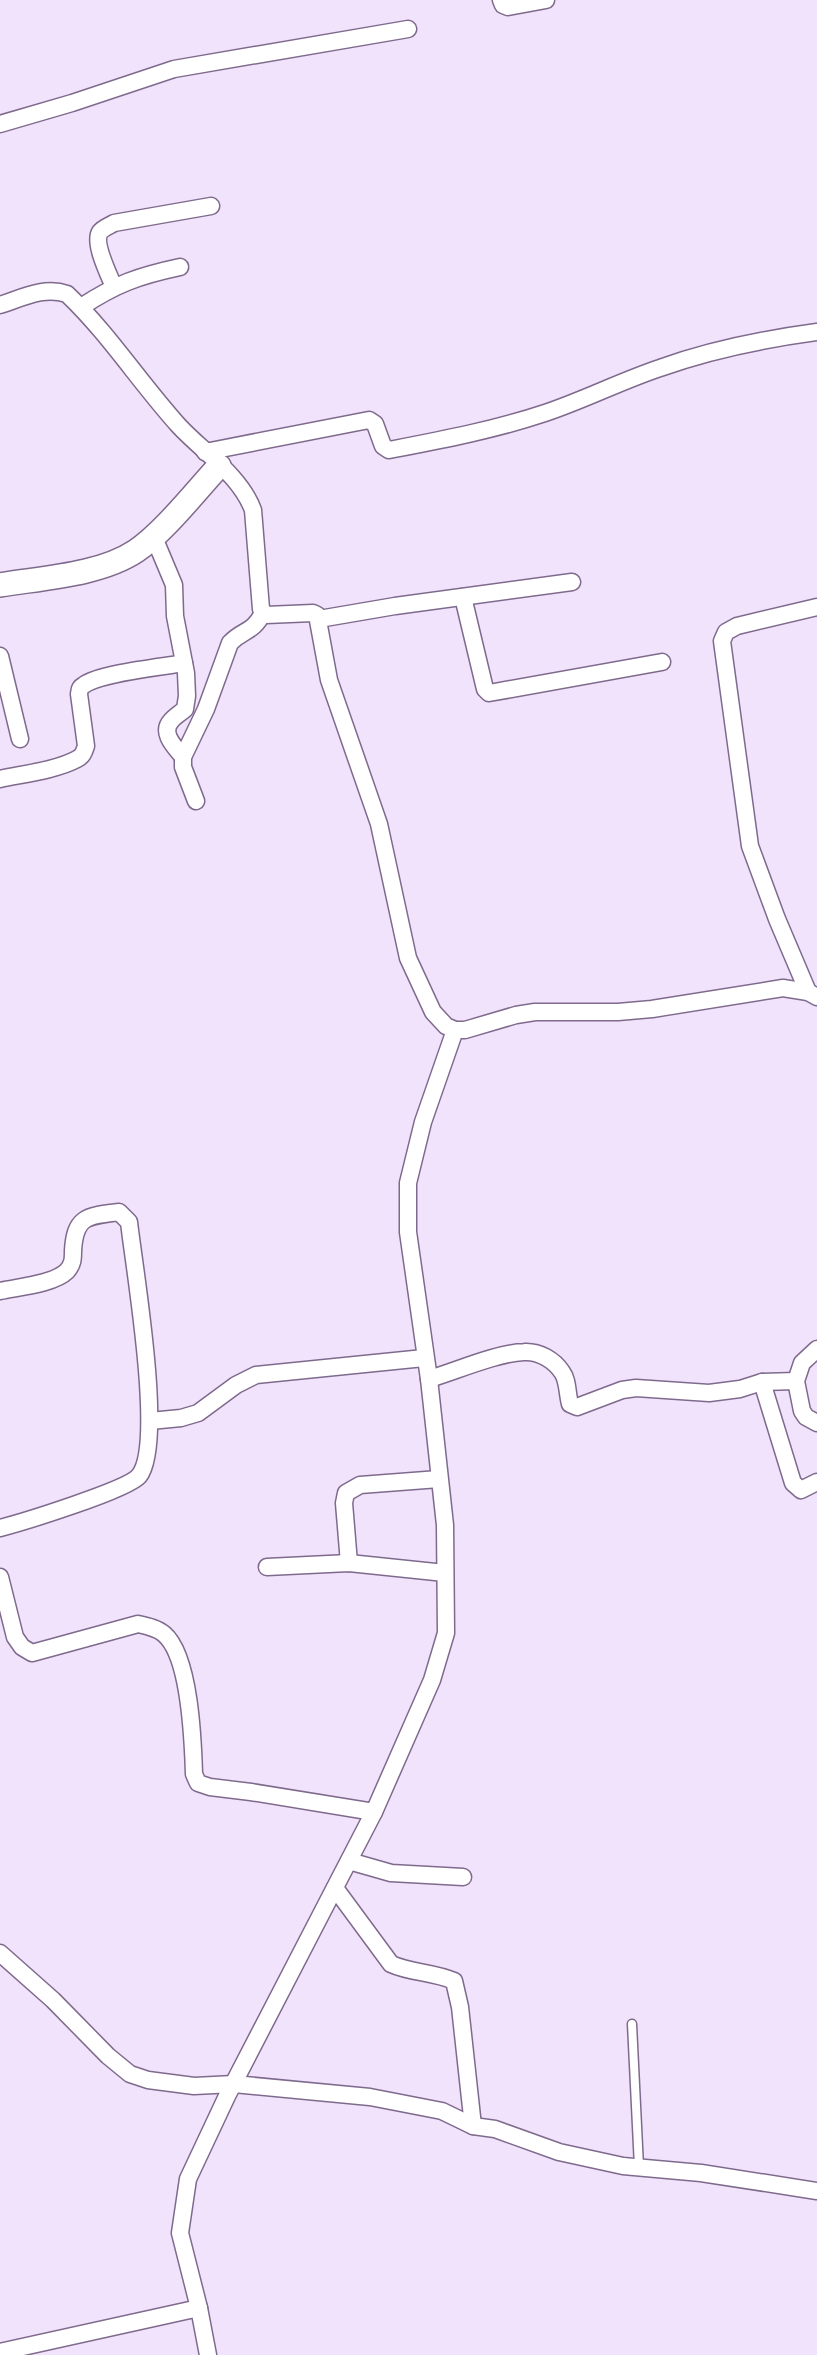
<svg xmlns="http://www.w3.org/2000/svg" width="817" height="2355" viewBox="0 0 817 2355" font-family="Barlow,sans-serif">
  <rect width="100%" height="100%" fill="#f1e3fb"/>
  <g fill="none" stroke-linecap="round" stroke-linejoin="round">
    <g stroke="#7f6a8d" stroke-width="11">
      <path id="lane" d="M 632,2024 L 639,2167"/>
    </g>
    <g stroke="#7f6a8d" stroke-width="19">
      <g id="street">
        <path d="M 501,0 L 503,5 L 508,7 L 546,0"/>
        <path d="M 0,124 L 72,103 L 174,69 L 408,29"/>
        <path d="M 114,287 C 109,275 93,243 100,232 C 103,228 109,226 114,223 L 211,206"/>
        <path d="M 0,305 C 22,298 44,286 67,294 C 109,334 140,383 179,426 C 203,452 240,475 253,510 L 261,609 L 266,615 L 313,613 L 317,615 L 329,680 L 379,824 L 408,958 L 433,1012 L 446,1026 L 455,1030 L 465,1030 L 516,1015 L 535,1012 L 618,1012 L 652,1009 L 783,988 L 808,992 L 817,997"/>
        <path d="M 81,307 C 116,284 138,276 180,267"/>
        <path d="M 205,452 L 369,420 L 375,424 L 383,446 L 389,450 C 441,440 494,430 545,413 C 584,400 621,381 660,368 C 710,350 765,339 817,332"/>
        <path d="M 153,535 L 174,585 L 175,616 L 186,673 L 187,696 L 185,709 C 181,713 175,716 171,721 C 160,733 175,747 183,757"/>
        <path d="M 463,597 L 485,689 L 489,693 L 662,662"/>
        <path d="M 319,619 L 395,606 L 572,582"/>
        <path d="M 0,656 L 20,739"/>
        <path d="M 0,779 C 23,774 57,770 77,759 C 83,756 84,752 86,746 L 79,694 C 80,689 79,688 84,685 C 100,673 162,667 184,663"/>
        <path d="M 196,801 L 183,767 L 183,757 L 206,709 L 230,643 C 243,629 252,634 263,613"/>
        <path d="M 808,992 L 777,919 L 750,846 L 722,641 L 726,632 L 737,626 L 817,607"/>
        <path d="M 0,1291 C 18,1287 54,1284 67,1271 C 73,1264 73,1259 73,1251 C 75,1216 87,1216 119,1212 L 129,1222 C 134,1268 165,1444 139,1476 C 127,1490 23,1522 0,1528"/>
        <path d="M 817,1349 L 802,1363 L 796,1381 L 802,1411 L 806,1417 L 817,1423"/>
        <path d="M 429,1379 C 456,1371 497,1353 524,1352 C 539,1351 554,1360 562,1372 C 568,1380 567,1393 570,1404 L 577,1407 L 622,1390 L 636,1388 L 709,1393 L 740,1389 L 762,1382 L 796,1381"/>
        <path d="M 762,1382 L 793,1483 L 801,1490 L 817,1482"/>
        <path d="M 150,1421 L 181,1418 L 198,1413 L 236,1385 L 256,1375 L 424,1358"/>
        <path d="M 349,1563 L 344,1503 L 346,1493 L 360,1485 L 439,1479"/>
        <path d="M 267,1567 L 349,1563 L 445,1573"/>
        <path d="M 0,1577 L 15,1637 L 22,1647 L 32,1653 L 138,1624 C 147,1626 157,1628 164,1634 C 190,1656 193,1741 194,1774 L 198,1783 L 210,1787 L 251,1792 L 374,1812"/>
        <path d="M 349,1861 L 391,1873 L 463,1877"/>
        <path d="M 335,1888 L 391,1964 C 411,1973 434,1972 454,1981 L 460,2007 L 473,2126"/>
        <path d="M 0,1953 L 53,2000 L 108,2056 L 130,2074 L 148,2080 L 194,2086 L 234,2084 L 370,2097 L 442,2111 L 473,2126 L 495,2129 L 559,2152 L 623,2166 L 701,2173 L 817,2191"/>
        <path d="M 0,2352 L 199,2308"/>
        <path d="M 208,2355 L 199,2308 L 180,2233 L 188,2179 L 227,2096 L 374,1812 L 432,1680 L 446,1633 L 445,1525 L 429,1379 L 408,1232 L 408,1183 L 423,1122 L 455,1030"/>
      </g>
    </g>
    <g stroke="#7f6a8d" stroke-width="26">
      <path id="secondary" d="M 0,585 C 42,578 100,575 136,551 C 163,533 196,491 219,466"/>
    </g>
    <use href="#lane" stroke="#fff" stroke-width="8"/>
    <use href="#street" stroke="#fff" stroke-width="16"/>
    <use href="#secondary" stroke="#fff" stroke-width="23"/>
  </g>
</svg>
